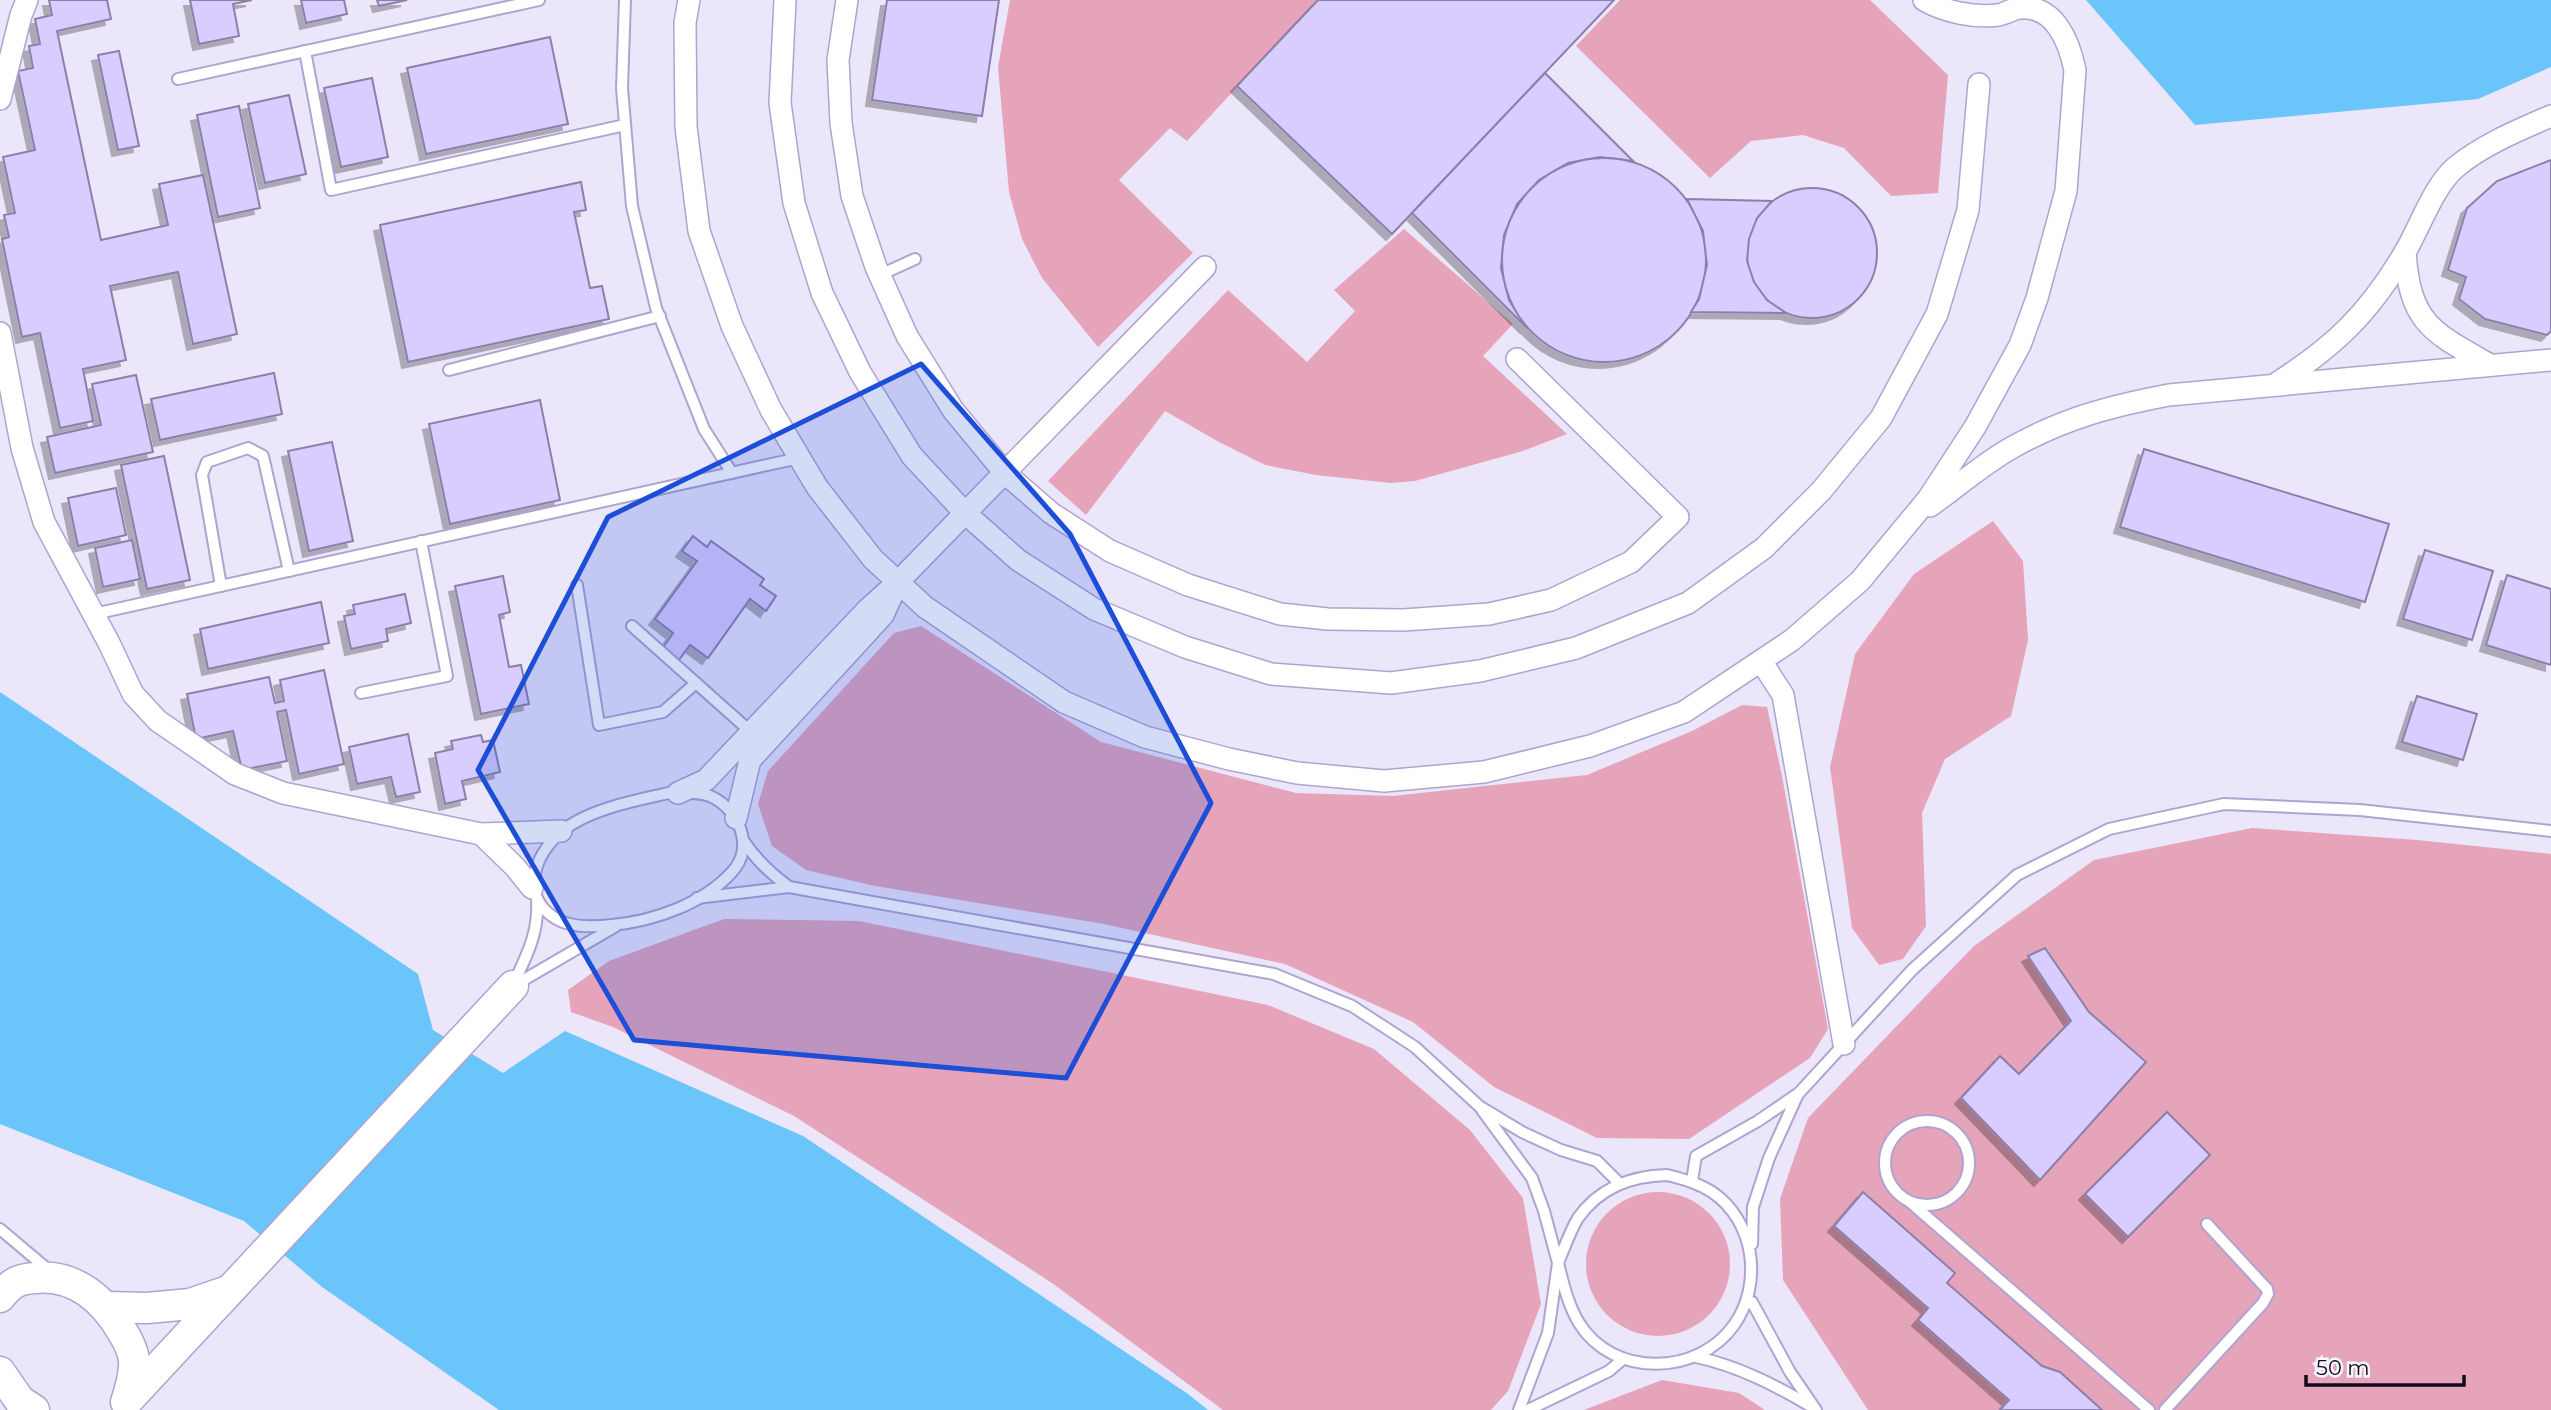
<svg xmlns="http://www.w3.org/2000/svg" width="2551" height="1410" viewBox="0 0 2551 1410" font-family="Montserrat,sans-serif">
  <defs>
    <filter id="shadow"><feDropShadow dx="-6" dy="6" stdDeviation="0" flood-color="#0004"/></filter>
  </defs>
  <rect width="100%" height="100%" fill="#ebe6fa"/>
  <g fill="#e5a4ba">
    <path d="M 1010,0 L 1318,0 L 1187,141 L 1170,128 L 1119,180 L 1193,253 L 1098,347 L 1042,278 L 1022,239 L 1009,192 L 998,67 Z"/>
    <path d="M 1620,0 L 1870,0 L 1948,75 L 1938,193 L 1891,196 L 1844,148 L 1803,135 L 1751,141 L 1710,178 L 1576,46 Z"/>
    <path d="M 1404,229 L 1513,324 L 1483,356 L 1567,434 L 1523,451 L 1415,481 L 1391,483 L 1316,475 L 1265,465 L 1219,442 L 1165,411 L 1086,515 L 1048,481 L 1228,290 L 1307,362 L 1355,311 L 1334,290 Z"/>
    <path d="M 1993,521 L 2023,561 L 2028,640 L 2011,716 L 1945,759 L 1922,813 L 1926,926 L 1903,959 L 1879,965 L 1852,928 L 1830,767 L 1855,654 L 1914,574 Z"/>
    <path d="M 921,626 L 1101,742 L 1296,793 L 1393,796 L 1587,775 L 1692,731 L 1742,705 L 1767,707 L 1782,776 L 1828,1029 L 1810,1058 L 1689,1139 L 1597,1138 L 1494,1087 L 1413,1022 L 1285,964 L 1104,924 L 875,886 L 806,870 L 772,846 L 758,804 L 768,771 L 894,633 Z"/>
    <path d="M 2252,828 L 2417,840 L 2551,854 L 2551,1410 L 1868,1410 L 1783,1280 L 1780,1199 L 1808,1118 L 1974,946 L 2094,860 Z"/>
    <path d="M 724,919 L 859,921 L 1268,1005 L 1374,1049 L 1470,1130 L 1523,1198 L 1541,1304 L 1508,1391 L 1491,1410 L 1223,1410 L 1052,1283 L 794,1116 L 613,1027 L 571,1012 L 568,990 L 609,961 Z"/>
    <circle cx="1658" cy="1264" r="72"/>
    <path d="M 1662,1380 L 1739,1393 L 1765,1410 L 1584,1410 Z"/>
  </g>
  <g fill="#6ac5fb">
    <path d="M 2086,0 L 2551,0 L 2551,67 L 2478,99 L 2195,125 Z"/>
    <path d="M 0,692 L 418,974 L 433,1030 L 503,1073 L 565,1031 L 803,1136 L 1188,1394 L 1208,1410 L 499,1410 L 322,1287 L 244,1221 L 0,1124 Z"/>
  </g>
  <g fill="#d9ccfe" stroke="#8c80ab" stroke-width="2" filter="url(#shadow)">
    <path d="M 49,0 L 107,0 L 111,19 L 57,31 L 101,240 L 168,225 L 159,184 L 203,175 L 237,334 L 193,344 L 178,272 L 110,286 L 126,360 L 83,369 L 93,421 L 60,428 L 40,333 L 22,337 L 2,239 L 9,237 L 4,215 L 15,213 L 3,157 L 35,150 L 18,71 L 33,68 L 29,46 L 40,44 L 35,19 L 52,15 Z"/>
    <path d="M 190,0 L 252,0 L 233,4 L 239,36 L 199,44 Z"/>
    <path d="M 301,0 L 344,0 L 347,14 L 306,23 Z"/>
    <path d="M 377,0 L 407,0 L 379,6 Z"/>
    <path d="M 887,0 L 999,0 L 982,116 L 872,100 Z"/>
    <path d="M 1318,0 L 1614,0 L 1392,234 L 1237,86 Z"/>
    <path d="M 550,37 L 568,124 L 426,154 L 407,68 Z"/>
    <path d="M 119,51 L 139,146 L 118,150 L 98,55 Z"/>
    <path d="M 1545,73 L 1633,161 L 1600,157 L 1568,163 L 1539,180 L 1517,204 L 1504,235 L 1501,268 L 1509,300 L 1527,328 L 1412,213 Z"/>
    <path d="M 372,78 L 388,157 L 341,167 L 324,88 Z"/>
    <path d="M 289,95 L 306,174 L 265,183 L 248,104 Z"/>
    <path d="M 239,106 L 260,208 L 218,217 L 197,115 Z"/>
    <circle cx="1604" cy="260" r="102"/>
    <path d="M 2551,160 L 2551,331 L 2547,335 L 2485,319 L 2459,299 L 2466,277 L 2448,270 L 2467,208 L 2497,181 Z"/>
    <path d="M 581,182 L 586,210 L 574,212 L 590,288 L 602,286 L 609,319 L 408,362 L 380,225 Z"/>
    <circle cx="1812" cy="253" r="65"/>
    <path d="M 1687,199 L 1772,201 L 1757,218 L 1749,239 L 1747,261 L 1754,282 L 1767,300 L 1786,313 L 1691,312 L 1699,299 L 1707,265 L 1703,231 Z"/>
    <path d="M 274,373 L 282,414 L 160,440 L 151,399 Z"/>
    <path d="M 136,375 L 153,452 L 55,473 L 47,437 L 101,425 L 92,384 Z"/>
    <path d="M 540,400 L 560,500 L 450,524 L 429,424 Z"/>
    <path d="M 332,442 L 353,541 L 309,551 L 288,451 Z"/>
    <path d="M 2144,449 L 2389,524 L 2365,602 L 2120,527 Z"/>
    <path d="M 164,456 L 190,580 L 147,589 L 121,465 Z"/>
    <path d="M 116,488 L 126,535 L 78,546 L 68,498 Z"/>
    <path d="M 693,536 L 707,547 L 711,541 L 764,579 L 760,585 L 776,596 L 766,611 L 750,599 L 708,658 L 690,645 L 678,661 L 662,649 L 673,633 L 655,619 L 697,561 L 682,551 Z"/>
    <path d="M 132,540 L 140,579 L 103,587 L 95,548 Z"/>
    <path d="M 2425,550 L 2493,571 L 2472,640 L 2403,619 Z"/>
    <path d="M 2507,575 L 2551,589 L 2551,665 L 2486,645 Z"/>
    <path d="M 503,576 L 510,612 L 499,615 L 509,667 L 521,665 L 529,704 L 481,714 L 455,586 Z"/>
    <path d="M 405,594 L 411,623 L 386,629 L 388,641 L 351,649 L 344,616 L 355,614 L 353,605 Z"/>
    <path d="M 321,602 L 329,643 L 208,669 L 200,629 Z"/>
    <path d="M 324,670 L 344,764 L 299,774 L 286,710 L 277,712 L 287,761 L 242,770 L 233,731 L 196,739 L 187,694 L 269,677 L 275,703 L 284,701 L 280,680 Z"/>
    <path d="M 2417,696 L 2477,714 L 2463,760 L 2402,742 Z"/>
    <path d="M 408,734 L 420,792 L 396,797 L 391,777 L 357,784 L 349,747 Z"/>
    <path d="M 481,735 L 483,742 L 493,740 L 500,772 L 462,781 L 466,799 L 445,804 L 435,753 L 453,749 L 451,741 Z"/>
    <path d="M 2045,948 L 2089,1012 L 2146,1062 L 2040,1180 L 1961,1098 L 2000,1056 L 2019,1074 L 2071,1021 L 2028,956 Z"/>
    <path d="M 2167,1112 L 2210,1155 L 2128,1237 L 2085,1194 Z"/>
    <path d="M 1863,1192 L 1955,1273 L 1947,1283 L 2042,1366 L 2060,1372 L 2102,1410 L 2000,1410 L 2009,1400 L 1918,1320 L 1928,1308 L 1834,1226 Z"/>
  </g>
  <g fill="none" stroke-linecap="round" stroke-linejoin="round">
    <g stroke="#afa3d1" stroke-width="14">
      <g id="lane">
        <path d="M 625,0 L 622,88 L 632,206 L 656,308 L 704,429 L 732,473"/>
        <path d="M 305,51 L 331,190 L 625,125"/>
        <path d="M 178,79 L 539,0"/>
        <path d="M 880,275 L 915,259"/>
        <path d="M 449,370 L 660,316"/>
        <path d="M 577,585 L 599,725 L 663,712 L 696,683"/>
        <path d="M 221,586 L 202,475 L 207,462 L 248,448 L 263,456 L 289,571"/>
        <path d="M 94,614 L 799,458"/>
        <path d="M 632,626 L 751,732"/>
        <path d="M 361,693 L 447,676 L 421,541"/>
        <path d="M 669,793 C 682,793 700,791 712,797 C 739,810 755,847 732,872 C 703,904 654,921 612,925 C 595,927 570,928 555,918 C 520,896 534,856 560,833 C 585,810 637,800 669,793 Z"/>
        <path d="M 743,840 C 756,860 770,873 789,887"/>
        <path d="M 697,898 L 789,887 L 1274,974 L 1352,1006 L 1415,1047 L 1479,1106 L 1522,1132 L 1561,1150 L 1597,1161 L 1619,1183"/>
        <path d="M 513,985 C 526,957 539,933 537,901"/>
        <path d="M 515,985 L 616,926"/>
        <path d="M 1482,1110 L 1532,1178 L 1544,1211 L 1558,1263 L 1548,1333 L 1519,1410"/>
        <circle cx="1927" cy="1163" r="42"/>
        <path d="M 1667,1175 C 1683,1179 1698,1183 1712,1192 C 1755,1221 1763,1284 1734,1325 C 1698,1376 1613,1378 1579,1323 C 1568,1305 1563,1283 1558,1263 C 1564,1249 1570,1231 1578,1218 C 1600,1187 1631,1176 1667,1175 Z"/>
        <path d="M 1692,1181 L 1696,1156 L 1758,1121 L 1799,1093 L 1912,970 L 2017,875 L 2109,829 L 2224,804 L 2360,810 L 2551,831"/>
        <path d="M 1910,1202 L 2149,1410"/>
        <path d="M 0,1229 L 51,1272"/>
        <path d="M 1752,1244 L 1753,1207 L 1769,1158 L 1798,1094"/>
        <path d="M 1746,1304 L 1752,1302 L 1790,1372 L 1816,1410"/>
        <path d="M 1696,1357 C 1738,1366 1775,1385 1812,1407"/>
        <path d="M 1528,1410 L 1609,1371 L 1623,1359"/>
        <path d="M 2165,1410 L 2263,1303 L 2268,1294 L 2267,1289 L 2207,1224"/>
      </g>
    </g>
    <g stroke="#afa3d1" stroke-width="24">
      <g id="street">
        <path d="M 689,0 L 685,23 L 686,127 L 699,231 L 732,326 L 771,410 L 817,487 L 873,559 L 925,607 L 1064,702 L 1145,737 L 1229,759 L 1297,773 L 1384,781 L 1484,772 L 1590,746 L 1684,712 L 1792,640 L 1860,581 L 1928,499 L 1975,427 L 2020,345 L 2037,298 L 2066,191 L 2075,70 C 2069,41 2054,4 2019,8 C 2012,9 2005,14 1998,15 C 1974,18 1945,12 1924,0"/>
        <path d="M 785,0 L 780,103 L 794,203 L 822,293 L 860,372 L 912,456 L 965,513 L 1018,560 L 1094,609 L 1185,647 L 1271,674 L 1391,683 L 1480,671 L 1576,648 L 1688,603 L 1764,548 L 1821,491 L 1881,418 L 1937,314 L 1968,210 L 1979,84"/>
        <path d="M 847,0 L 838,60 L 841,123 L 852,196 L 876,267 L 907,336 L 953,410 L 1005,473 L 1051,513 L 1110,551 L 1188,585 L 1280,614 L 1328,619 L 1403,620 L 1489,614 L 1551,600 L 1631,562 L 1678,517 L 1517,359"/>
        <path d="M 0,99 L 21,15 L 27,0"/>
        <path d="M 2405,252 C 2410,324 2432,332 2490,365"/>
        <path d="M 0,333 L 22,448 L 44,522 L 109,643 L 133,694 L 158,721 L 235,774 L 283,793 L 481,834 L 561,831"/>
        <path d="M 2277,383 C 2335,346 2368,314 2404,254 C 2419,229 2434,185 2456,167 C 2484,144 2519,130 2551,116"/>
        <path d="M 1930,506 C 1957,487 1984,463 2013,447 C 2065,418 2111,406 2169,395 L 2551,360"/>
        <path d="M 1761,661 L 1783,695 L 1844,1044"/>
        <path d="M 678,793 L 706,780 L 868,609 L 898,582 L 1205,267"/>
        <path d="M 736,818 L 750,760 L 883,615 L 894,591"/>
        <path d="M 481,834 L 515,867 L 532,888"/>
      </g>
    </g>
    <g stroke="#afa3d1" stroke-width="33">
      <g id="secondary">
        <path d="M 0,1297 C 11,1283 18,1279 35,1278 C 74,1274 103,1299 122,1331 C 127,1339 133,1350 134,1360 C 135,1373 130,1390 126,1402"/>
        <path d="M 106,1307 L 147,1308 L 190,1304 L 228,1291"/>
        <path d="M 0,1372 L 20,1401 L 34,1410"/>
        <path d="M 127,1401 L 513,986"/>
      </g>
    </g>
    <use href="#lane" stroke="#fff" stroke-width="10"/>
    <use href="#street" stroke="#fff" stroke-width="21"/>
    <use href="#secondary" stroke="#fff" stroke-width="30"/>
  </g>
  <path fill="#1d4ed8" fill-opacity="0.2" stroke="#1d4ed8" stroke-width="5" stroke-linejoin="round" d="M 921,364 L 1070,534 L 1211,803 L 1066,1078 L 634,1040 L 478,770 L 608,517 Z"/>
  <path d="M2306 1375v10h158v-10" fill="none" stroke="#100b1b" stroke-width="3.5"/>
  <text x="2316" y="1375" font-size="21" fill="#100b1b" stroke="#f8f5ff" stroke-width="5" paint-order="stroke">50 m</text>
</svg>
